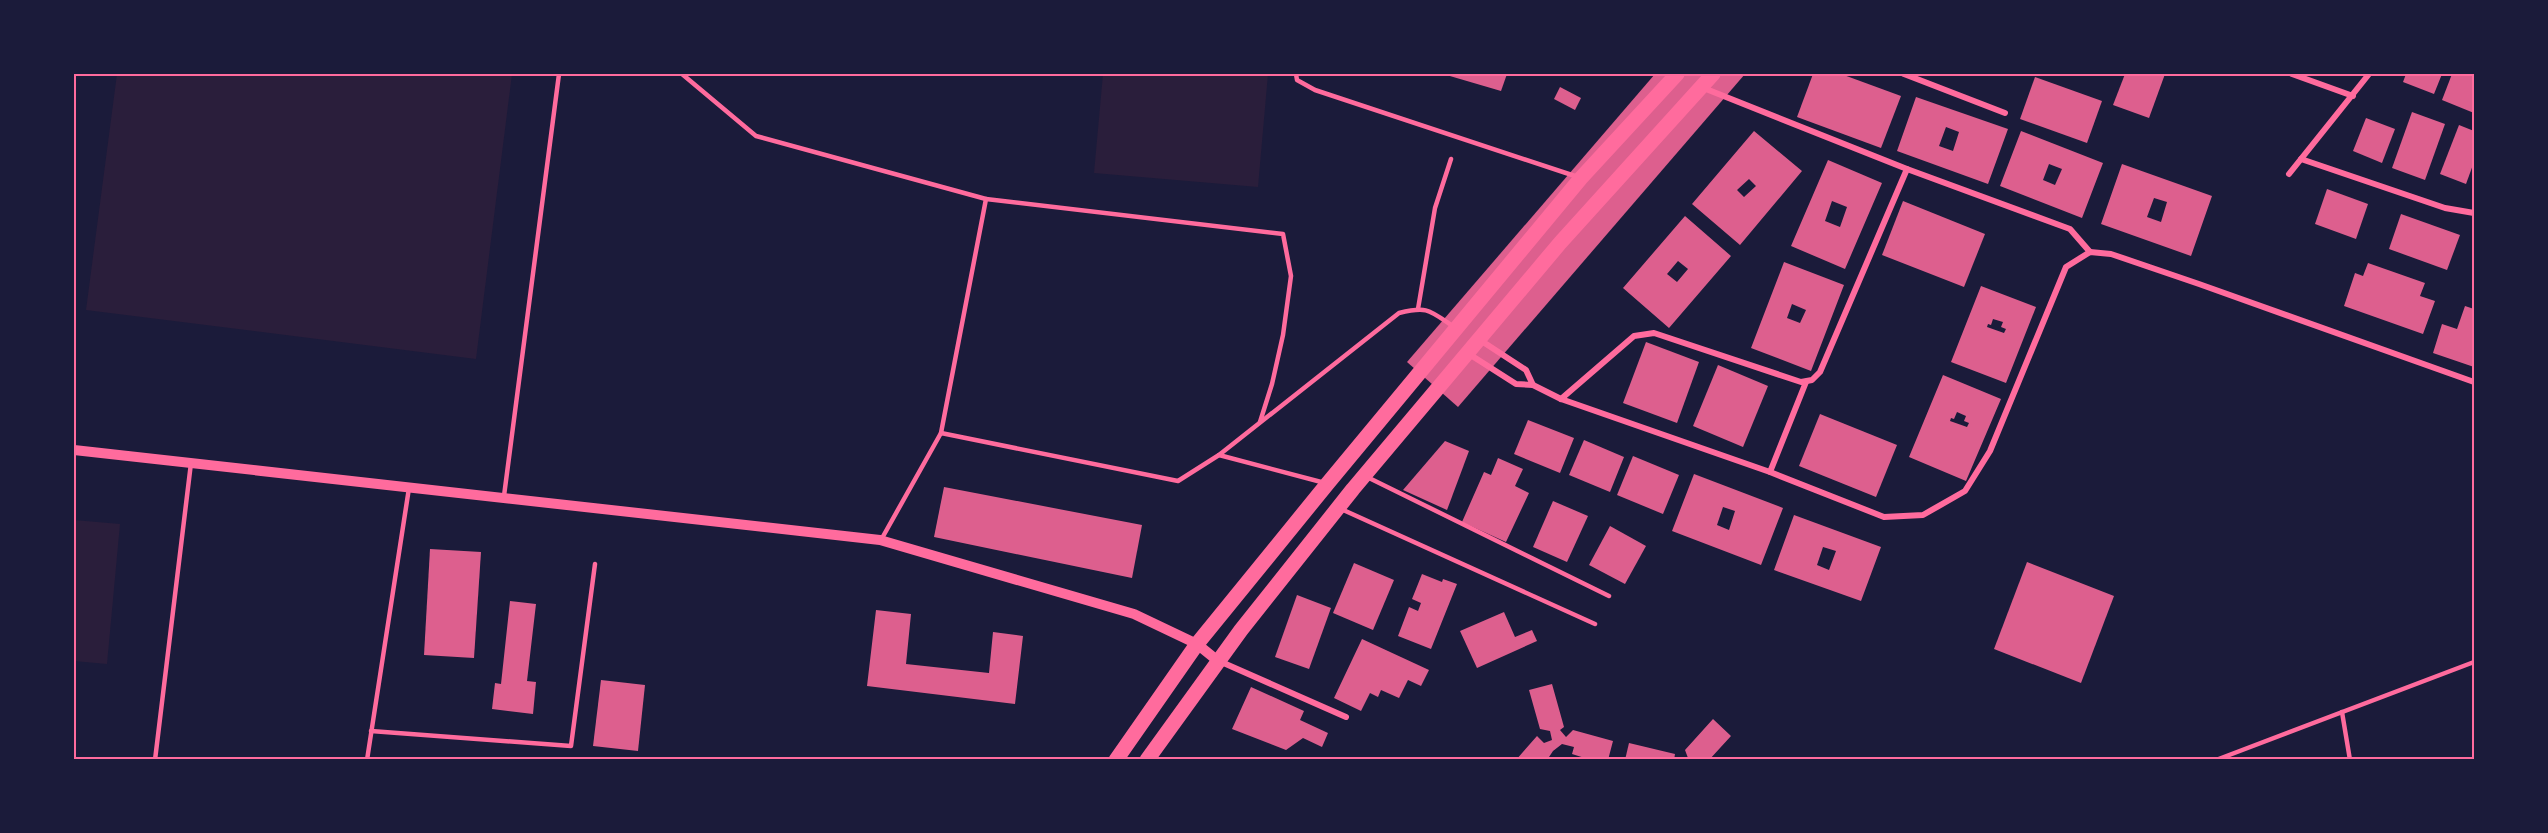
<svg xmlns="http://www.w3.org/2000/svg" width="2548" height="833" viewBox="0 0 2548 833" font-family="'DejaVu Sans',sans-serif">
  <rect width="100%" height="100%" fill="#1b1b3a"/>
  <g fill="#2a1e3b">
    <path d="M 117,74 L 512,74 L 476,359 L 86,310 Z"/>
    <path d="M 1103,74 L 1268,74 L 1258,187 L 1094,173 Z"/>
    <path d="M 74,520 L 120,524 L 107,664 L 74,661 Z"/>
  </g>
  <g fill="#dd5f8e" fill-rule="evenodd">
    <path d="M 1443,74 L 1507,74 L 1501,91 Z"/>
    <path d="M 1655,74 L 1745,74 L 1458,407 L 1407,362 Z"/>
    <path d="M 1813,74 L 1841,74 L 1901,96 L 1881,148 L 1797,117 Z"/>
    <path d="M 2125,74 L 2165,74 L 2149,118 L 2113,105 Z"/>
    <path d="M 2406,74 L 2442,74 L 2434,94 L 2403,82 Z"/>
    <path d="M 2452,74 L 2474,74 L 2474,113 L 2442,100 Z"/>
    <path d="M 2035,77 L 2102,101 L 2087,143 L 2020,119 Z"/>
    <path d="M 1560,87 L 1581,98 L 1575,110 L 1554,99 Z"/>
    <path d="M 1916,97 L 2008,129 L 1988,184 L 1897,151 ZM 1946,127 L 1959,132 L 1953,151 L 1939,146 Z"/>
    <path d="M 2412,112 L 2445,124 L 2425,180 L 2392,168 Z"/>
    <path d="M 2366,118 L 2395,129 L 2382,163 L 2353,151 Z"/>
    <path d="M 2459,125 L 2474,131 L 2474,162 L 2466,184 L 2440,174 Z"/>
    <path d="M 1754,131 L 1802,171 L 1740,245 L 1692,204 ZM 1749,179 L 1756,186 L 1744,197 L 1737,190 Z"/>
    <path d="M 2021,131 L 2103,163 L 2082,218 L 2000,186 ZM 2049,164 L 2062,169 L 2055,185 L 2043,180 Z"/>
    <path d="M 1828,160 L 1882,183 L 1845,269 L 1791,246 ZM 1832,201 L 1847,207 L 1840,227 L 1825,221 Z"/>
    <path d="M 2122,164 L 2212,196 L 2191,256 L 2101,224 ZM 2154,198 L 2167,202 L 2161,222 L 2147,217 Z"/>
    <path d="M 2327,189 L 2368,204 L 2356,239 L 2315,224 Z"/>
    <path d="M 1903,201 L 1985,234 L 1964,287 L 1882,255 Z"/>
    <path d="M 2401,214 L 2460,235 L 2447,270 L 2389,249 Z"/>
    <path d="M 1685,216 L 1731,256 L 1669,328 L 1623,288 ZM 1678,261 L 1688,269 L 1677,282 L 1667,274 Z"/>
    <path d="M 1784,262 L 1844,285 L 1811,371 L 1751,348 ZM 1792,304 L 1806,310 L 1800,323 L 1787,318 Z"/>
    <path d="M 2368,263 L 2425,283 L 2420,296 L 2435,301 L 2423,334 L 2344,306 L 2355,273 L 2363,276 Z"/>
    <path d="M 1981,286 L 2036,307 L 2006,383 L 1951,362 ZM 1993,319 L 2003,322 L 2001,327 L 2006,329 L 2004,333 L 1987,327 L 1988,324 L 1991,325 Z"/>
    <path d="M 2465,306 L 2474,309 L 2474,367 L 2433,353 L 2442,324 L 2457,329 Z"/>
    <path d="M 1646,342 L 1699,362 L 1677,423 L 1623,403 Z"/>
    <path d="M 1718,365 L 1768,386 L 1743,447 L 1693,426 Z"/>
    <path d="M 1943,375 L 2001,399 L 1966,481 L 1909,457 ZM 1957,412 L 1966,416 L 1964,421 L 1969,423 L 1967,427 L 1950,421 L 1951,418 L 1954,419 Z"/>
    <path d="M 1820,414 L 1897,445 L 1876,497 L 1799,466 Z"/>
    <path d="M 1528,420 L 1574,438 L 1560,473 L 1514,454 Z"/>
    <path d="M 1584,440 L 1624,457 L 1610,492 L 1569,475 Z"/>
    <path d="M 1445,441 L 1469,451 L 1447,510 L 1403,490 Z"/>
    <path d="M 1633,456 L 1679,475 L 1663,514 L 1617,495 Z"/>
    <path d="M 1498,458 L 1523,469 L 1515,486 L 1529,493 L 1506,542 L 1462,522 L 1484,472 L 1491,475 Z"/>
    <path d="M 1694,474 L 1783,508 L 1761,565 L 1672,531 ZM 1723,507 L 1735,511 L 1729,530 L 1717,525 Z"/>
    <path d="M 944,487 L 1142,525 L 1132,578 L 934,537 Z"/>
    <path d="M 1553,501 L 1588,516 L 1567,562 L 1533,547 Z"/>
    <path d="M 1794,515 L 1881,547 L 1861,601 L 1774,570 ZM 1823,547 L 1836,551 L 1829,570 L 1817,565 Z"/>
    <path d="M 1610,526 L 1646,546 L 1625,584 L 1589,565 Z"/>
    <path d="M 430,549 L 481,552 L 474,658 L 424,655 Z"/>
    <path d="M 2027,562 L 2114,596 L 2081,683 L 1994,649 Z"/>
    <path d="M 1354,563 L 1394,580 L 1373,630 L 1333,613 Z"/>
    <path d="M 1422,574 L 1442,582 L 1443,579 L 1457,584 L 1431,649 L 1398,636 L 1409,607 L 1418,611 L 1421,603 L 1412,599 Z"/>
    <path d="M 1297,595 L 1331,608 L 1309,669 L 1275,657 Z"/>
    <path d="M 510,601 L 536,604 L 527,681 L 536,682 L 533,714 L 492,709 L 495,683 L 501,684 Z"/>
    <path d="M 876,610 L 911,614 L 906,664 L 989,673 L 993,632 L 1023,636 L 1015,704 L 867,686 Z"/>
    <path d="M 1504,612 L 1515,637 L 1532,630 L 1537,641 L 1477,668 L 1460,631 Z"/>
    <path d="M 1362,639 L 1429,670 L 1421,686 L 1408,680 L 1399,698 L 1381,690 L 1378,697 L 1370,693 L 1361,711 L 1334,698 Z"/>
    <path d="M 601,680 L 645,685 L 638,751 L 593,746 Z"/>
    <path d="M 1552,684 L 1564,727 L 1560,730 L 1566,737 L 1573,730 L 1613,741 L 1608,760 L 1591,760 L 1572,754 L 1574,747 L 1562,744 L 1553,751 L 1549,757 L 1553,760 L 1516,760 L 1537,736 L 1544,743 L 1552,740 L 1550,731 L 1540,729 L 1529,690 Z"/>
    <path d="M 1251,687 L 1304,711 L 1300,720 L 1328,733 L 1322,747 L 1303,738 L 1286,750 L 1232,729 Z"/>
    <path d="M 1713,719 L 1731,736 L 1709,760 L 1686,760 L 1688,758 L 1685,750 Z"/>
    <path d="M 1629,743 L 1675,754 L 1674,760 L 1625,760 Z"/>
  </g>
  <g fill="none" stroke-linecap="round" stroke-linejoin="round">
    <g stroke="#ff6b9d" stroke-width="4.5">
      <path d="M 682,74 L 756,136 L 986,199"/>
      <path d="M 1296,74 L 1297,80 L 1315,90 L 1578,177"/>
      <path d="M 1418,309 L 1435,208 L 1451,159"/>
      <path d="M 941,433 L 986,199 L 1283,234 L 1291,276 L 1283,335 L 1272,384 L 1260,422"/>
      <path d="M 1219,455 L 1325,483"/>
      <path d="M 1367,477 L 1609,596"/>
      <path d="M 504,496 L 559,74"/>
      <path d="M 1341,509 L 1595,624"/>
      <path d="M 881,540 L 941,433 L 1178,481 L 1219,455 L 1399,313 C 1428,306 1429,310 1454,327"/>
      <path d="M 2342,712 L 2350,760"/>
      <path d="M 371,731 L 571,746 L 595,564"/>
      <path d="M 155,760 L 191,463"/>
      <path d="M 367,760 L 409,488"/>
      <path d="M 2216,760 L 2474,662"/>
    </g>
    <g stroke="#ff6b9d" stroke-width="6">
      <path d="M 1904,74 L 2005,113"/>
      <path d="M 2292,74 L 2353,96"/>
      <path d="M 1701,87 L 1907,169 L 2070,229 L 2090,252"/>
      <path d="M 2301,159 L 2445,208 L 2474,213"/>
      <path d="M 2289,174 L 2369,74"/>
      <path d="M 1480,340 L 1526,370 L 1533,385"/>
      <path d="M 1469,354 L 1516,384 L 1533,385 L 1561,399 L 1770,472 L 1884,517 L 1923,515 L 1965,491 L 1990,451 L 2066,267 L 2090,252 L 2111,254 L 2199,284 L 2474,382"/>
      <path d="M 1561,399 L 1634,336 L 1654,333 L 1801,382 L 1812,380 L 1820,372 L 1907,169"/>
      <path d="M 1770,472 L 1806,382"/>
      <path d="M 1219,661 L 1346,717"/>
    </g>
    <path stroke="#ff6b9d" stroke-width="10" d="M 74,450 L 880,540 L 1134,614 L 1197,644 L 1218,661"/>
    <g stroke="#ff6b9d" stroke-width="15">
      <path d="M 1116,760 L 1197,644 L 1328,483 L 1581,178 L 1677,74"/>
      <path d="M 1147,760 L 1241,630 L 1353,489 L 1560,243 L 1713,74"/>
    </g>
  </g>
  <rect width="2548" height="833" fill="none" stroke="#1b1b3a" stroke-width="150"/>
  <rect x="75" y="75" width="2398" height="683" fill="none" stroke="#ff6b9d" stroke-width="2"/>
</svg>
